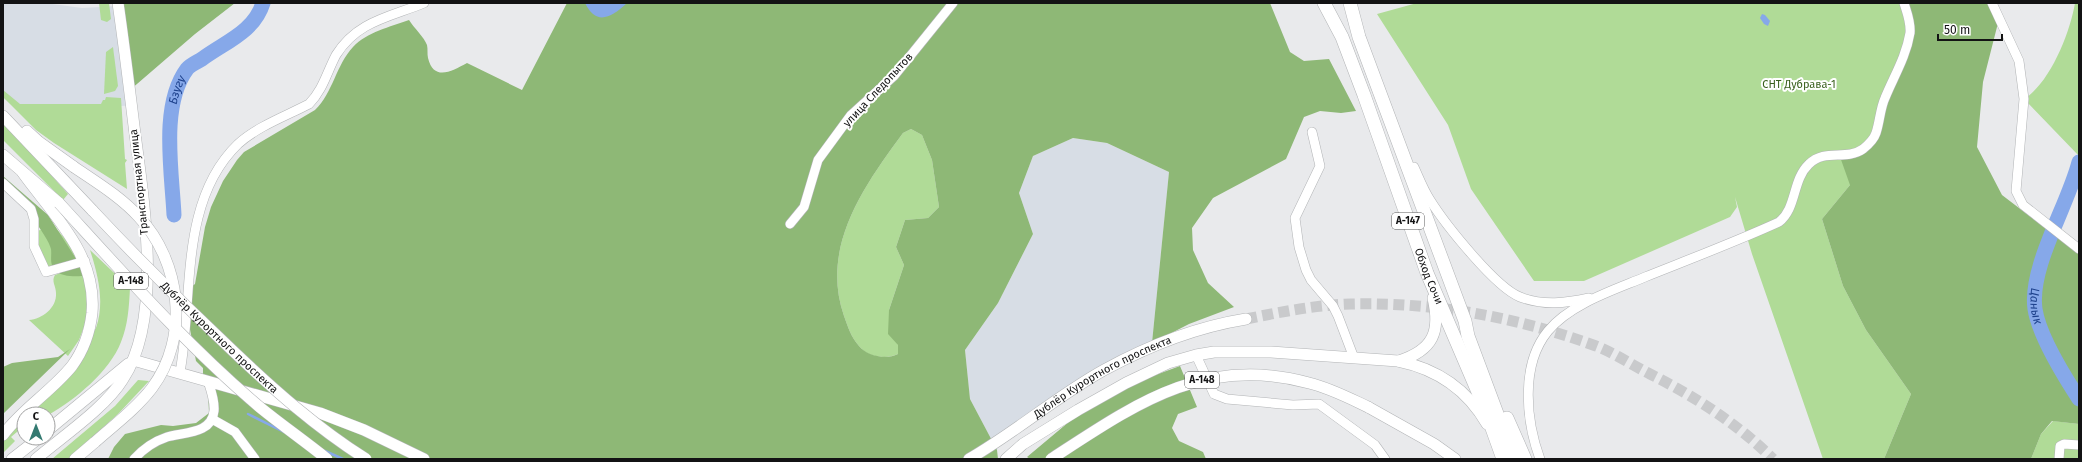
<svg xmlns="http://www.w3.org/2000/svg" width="2082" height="462" viewBox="0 0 2082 462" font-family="'Fira Sans',sans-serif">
  <rect width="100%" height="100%" fill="#e9eaec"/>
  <g fill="#d7dde5">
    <path d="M 3,3 L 45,3 L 82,8 L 118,6 L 135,105 L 22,113 L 3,98 Z"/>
    <path d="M 1073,138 L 1107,143 L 1169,172 L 1152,343 L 999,440 L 997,450 L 970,399 L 965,350 L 998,303 L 1033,234 L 1019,193 L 1033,156 Z"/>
  </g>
  <g fill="#b0db97">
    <path d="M 99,3 L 109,3 L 111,19 L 107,22 L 101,20 Z"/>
    <path d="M 1417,3 L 1904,3 L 1910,24 L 1879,114 L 1850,185 L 1822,219 L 1843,286 L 1866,330 L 1911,394 L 1884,459 L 1823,459 L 1752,254 L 1735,197 L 1737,207 L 1730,217 L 1584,281 L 1534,281 L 1471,189 L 1448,125 L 1377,14 Z"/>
    <path d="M 2075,3 L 2079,3 L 2079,156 L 2024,99 C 2050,83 2070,33 2075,3 Z"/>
    <path d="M 113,47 L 118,86 L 115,91 L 104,94 L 106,52 Z"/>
    <path d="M 3,90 L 20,104 L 101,104 L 103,100 L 105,100 L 106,97 L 121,98 L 125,159 L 127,160 L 125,163 L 127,189 L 54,143 L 36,130 L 3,97 Z"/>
    <path d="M 3,121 L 68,194 L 63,200 L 3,140 Z"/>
    <path d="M 911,129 L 922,135 L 932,160 L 939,207 L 928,218 L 905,220 L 896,247 L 904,265 L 889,310 L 898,345 L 898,354 C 886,360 867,357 859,346 C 851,337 848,327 844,316 C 820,247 864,186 903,133 Z"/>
    <path d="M 52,224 L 68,242 L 78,258 L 49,268 L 37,243 L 38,231 Z"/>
    <path d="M 90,250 L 130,288 C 129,307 128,325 121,342 C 110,371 74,401 48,415 L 38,413 L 27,414 L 96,328 C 105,302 98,275 90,250 Z"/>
    <path d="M 78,267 L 88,280 L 87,319 L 79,340 L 68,356 L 29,320 C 42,319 57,308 56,293 C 56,286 51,281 55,275 Z"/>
    <path d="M 138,380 L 149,381 L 118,414 L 68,459 L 52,459 L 115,406 Z"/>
    <path d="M 24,417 L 24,426 L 11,437 L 15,441 L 3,453 L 3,441 Z"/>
    <path d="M 2053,421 L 2079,424 L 2079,459 L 2031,459 L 2041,434 Z"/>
  </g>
  <g fill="#8eb876" fill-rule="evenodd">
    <path d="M 109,3 L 235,3 L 195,34 L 130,90 L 118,6 Z"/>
    <path d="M 567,3 L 1270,3 L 1290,52 L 1304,61 L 1329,59 L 1356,111 L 1341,113 L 1320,111 L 1304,117 L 1286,159 L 1213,198 L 1192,228 L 1193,250 L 1208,283 L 1234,307 L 1189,324 L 1152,343 L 1169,172 L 1107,143 L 1073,138 L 1033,156 L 1019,193 L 1033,234 L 998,303 L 965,350 L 970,399 L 997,450 L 998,459 L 108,459 L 114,447 L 125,434 L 161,425 L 173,426 L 196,423 L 209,413 L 208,390 L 203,381 L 203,368 L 196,361 L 189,324 L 191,287 L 195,284 L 205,227 L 211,207 L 223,181 L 237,160 L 244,152 L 315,110 C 333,93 336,65 353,47 C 367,32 390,27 409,20 C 414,28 424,37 427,45 C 428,49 427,54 428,58 C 434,82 452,71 467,63 L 522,90 ZM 911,129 L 922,135 L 932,160 L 939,207 L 928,218 L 905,220 L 896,247 L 904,265 L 889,310 L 888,334 L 898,345 L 898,354 C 886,360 867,356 859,346 C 851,337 848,327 844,316 C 820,247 864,186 903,133 Z"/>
    <path d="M 1904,3 L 1992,3 L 1999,19 L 1983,82 L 1977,147 L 2002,195 L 2079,254 L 2079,424 L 2052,421 L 2041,434 L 2031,459 L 1884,459 L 1911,394 L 1866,330 L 1843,286 L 1822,219 L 1850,185 L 1839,154 L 1870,143 L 1910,33 Z"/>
    <path d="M 3,176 L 48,215 L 87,276 C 77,276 62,278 55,270 C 49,264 52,256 51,249 C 49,237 14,192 3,185 Z"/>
    <path d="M 70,349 L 3,414 L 3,367 L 12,363 L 58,357 Z"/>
    <path d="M 1180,366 L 1197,407 L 1178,414 L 1172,428 L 1179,441 L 1203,452 L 1206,459 L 1030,459 L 1027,457 L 1101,395 Z"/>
  </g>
  <g fill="#86a8e9">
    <path d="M 585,3 L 627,3 C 611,18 596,26 585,3 Z"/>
    <path d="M 1762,14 L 1765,15 L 1770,21 L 1768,26 L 1764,24 L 1760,18 Z"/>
  </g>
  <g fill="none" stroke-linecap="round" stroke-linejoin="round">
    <g stroke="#86a8e9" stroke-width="2.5">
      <path d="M 248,414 L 284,432"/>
      <path d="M 325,451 L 343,459"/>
    </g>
    <g stroke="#86a8e9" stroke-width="15">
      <path id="s1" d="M 2079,162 C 2068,205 2029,267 2035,309 C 2039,336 2064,376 2079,399"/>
      <path id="s2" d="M 174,215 C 172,172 160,105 187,69 C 190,65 197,62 202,59 C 225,42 254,32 263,3"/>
    </g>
    <path stroke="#c9cacc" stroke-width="11" stroke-dasharray="11 5.5" stroke-linecap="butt" d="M 1246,319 C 1281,312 1315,305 1351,304 C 1435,302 1517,317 1596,346 C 1614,353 1632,365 1650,374 C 1694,396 1738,424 1773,459"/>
    <g stroke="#b2b4b6" stroke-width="10">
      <g id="minor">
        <path d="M 1992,3 L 2019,61 L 2024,99 L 2016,191 L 2023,205 L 2079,249"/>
        <path d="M 1312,132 L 1320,166 L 1295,218 L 1299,247 L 1306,270 L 1311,280 L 1333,306 L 1338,316 L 1354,358"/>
        <path d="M 1414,167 C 1419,178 1423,189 1430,200 C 1445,224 1495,287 1520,297 C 1544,306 1566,303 1589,298"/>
        <path d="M 3,183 L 31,209 L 34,219 L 34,246 L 46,272 L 85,261"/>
        <path d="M 790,224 L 804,207 L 818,160 L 851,115 L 894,76 L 953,3"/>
        <path d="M 1196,355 L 1214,394 L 1227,399 L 1293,405 L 1319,404 L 1375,445 L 1385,459"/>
        <path d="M 180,372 C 194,298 178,202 238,144 C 258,126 286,116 309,104 C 323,90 327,72 336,55 C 357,21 390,17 424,3"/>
        <path d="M 212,419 L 235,432 L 255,459"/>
        <path d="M 134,459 C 143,449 155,441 167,437 C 184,432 212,434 214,411 C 215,401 211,390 208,381"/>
        <path d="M 1540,459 C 1526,421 1520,365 1548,331 C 1570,304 1614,290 1645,277 C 1690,259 1735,242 1779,222 C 1797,208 1792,180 1809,164 C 1825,148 1846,161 1863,149 C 1868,145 1874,139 1876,133 C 1880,121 1880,109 1885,98 C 1894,76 1906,57 1910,33 C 1911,22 1907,13 1904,3"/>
        <path d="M 2059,459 L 2060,446 L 2064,444 L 2079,445"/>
      </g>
    </g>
    <g stroke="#b2b4b6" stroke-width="12">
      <g id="major">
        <path d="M 3,116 L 93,211"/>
        <path d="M 27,131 L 39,142 L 74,167"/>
        <path d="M 3,155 L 59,203"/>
        <path d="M 133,360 L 320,413 L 364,430 L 424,459"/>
        <path d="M 1399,361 C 1433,350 1441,332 1433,298"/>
        <path d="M 1368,407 L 1434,444 L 1455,459"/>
        <path d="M 48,430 L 128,364"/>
        <path d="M 3,435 C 22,409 52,391 72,366 C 83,351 90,331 92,313 C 97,255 54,216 23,173"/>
        <path d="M 12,459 L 39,438"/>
        <path d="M 36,459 C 63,436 105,408 123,379 C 164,317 143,197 134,126 C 129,85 124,44 118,3"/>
        <path d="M 75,459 L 95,442"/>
        <path id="s3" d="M 969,459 C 1016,432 1057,396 1104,370 C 1148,346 1196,327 1246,319"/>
        <path d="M 1006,459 L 1023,444 L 1078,410 L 1126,383 L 1168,363 L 1196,355 L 1214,352 L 1271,352 L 1398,361 C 1437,369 1467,389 1487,424"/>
      </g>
    </g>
    <g stroke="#b2b4b6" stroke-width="14">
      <g id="highway">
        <path id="s4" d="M 1324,3 L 1342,37 L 1364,95 L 1427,273 L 1484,406 L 1503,459"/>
        <path d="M 1350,3 L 1359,37 L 1465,321 L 1468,336 L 1514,459"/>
        <path d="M 1507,418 L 1525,459"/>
      </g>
    </g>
    <use href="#minor" stroke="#fff" stroke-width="9"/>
    <use href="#major" stroke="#fff" stroke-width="11"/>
    <use href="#highway" stroke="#fff" stroke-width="13"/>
    <g stroke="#b2b4b6" stroke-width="12" stroke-linecap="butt">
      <g id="major-bridge">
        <path d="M 74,167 C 96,182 121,197 139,217 C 181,262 190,337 152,388 C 136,409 114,425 95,442"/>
        <path d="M 59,203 C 124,274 188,347 262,409 C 283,426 306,442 327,459"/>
        <path id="s5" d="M 93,211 C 138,259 184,305 232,350 C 274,390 317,428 366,459"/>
        <path d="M 1051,459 C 1134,405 1204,354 1309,383 C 1330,388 1349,398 1368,407"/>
      </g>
    </g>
    <use href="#major-bridge" stroke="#fff" stroke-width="11"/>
  </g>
  <g text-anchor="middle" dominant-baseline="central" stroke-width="4" stroke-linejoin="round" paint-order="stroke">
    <g fill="#fff" stroke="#5a5a5a" stroke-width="1">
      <rect x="1392" y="213" width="32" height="16" rx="3"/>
      <rect x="114" y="273" width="34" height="16" rx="3"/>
      <rect x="1185" y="372" width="34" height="16" rx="3"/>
    </g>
    <g font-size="10" font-weight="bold" fill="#131314">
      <text x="1408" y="221">А-147</text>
      <text x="131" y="281">А-148</text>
      <text x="1202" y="380">А-148</text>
    </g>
    <g font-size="11" fill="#385f1c" stroke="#fff">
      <text x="1799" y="84">СНТ Дубрава-1</text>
    </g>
    <g font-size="11" fill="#131314" stroke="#fff">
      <text transform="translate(878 90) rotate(-47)">улица Следопытов</text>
      <text transform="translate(139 182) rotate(-96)">Транспортная улица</text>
      <text stroke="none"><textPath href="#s4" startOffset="293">Обход Сочи</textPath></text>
      <text stroke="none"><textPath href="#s5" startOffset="179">Дублёр Курортного проспекта</textPath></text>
      <text stroke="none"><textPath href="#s3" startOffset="157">Дублёр Курортного проспекта</textPath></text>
    </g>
    <g font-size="12" font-style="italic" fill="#1e428d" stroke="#fff">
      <text stroke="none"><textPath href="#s2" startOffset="126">Бзугу</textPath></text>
      <text stroke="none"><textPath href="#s1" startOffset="152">Цанык</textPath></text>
    </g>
  </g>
  <rect width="2082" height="462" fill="none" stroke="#131314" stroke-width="8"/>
  <g transform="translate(36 426)"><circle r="19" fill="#ffffff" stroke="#a1a1a1"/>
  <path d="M0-3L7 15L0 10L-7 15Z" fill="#347a71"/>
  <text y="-6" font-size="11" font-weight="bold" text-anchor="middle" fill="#131314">С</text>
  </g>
  <path d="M1938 34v6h64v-6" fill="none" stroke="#131314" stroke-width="2"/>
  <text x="1944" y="34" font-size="12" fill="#131314" stroke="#ffffff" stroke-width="3" paint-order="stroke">50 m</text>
</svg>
